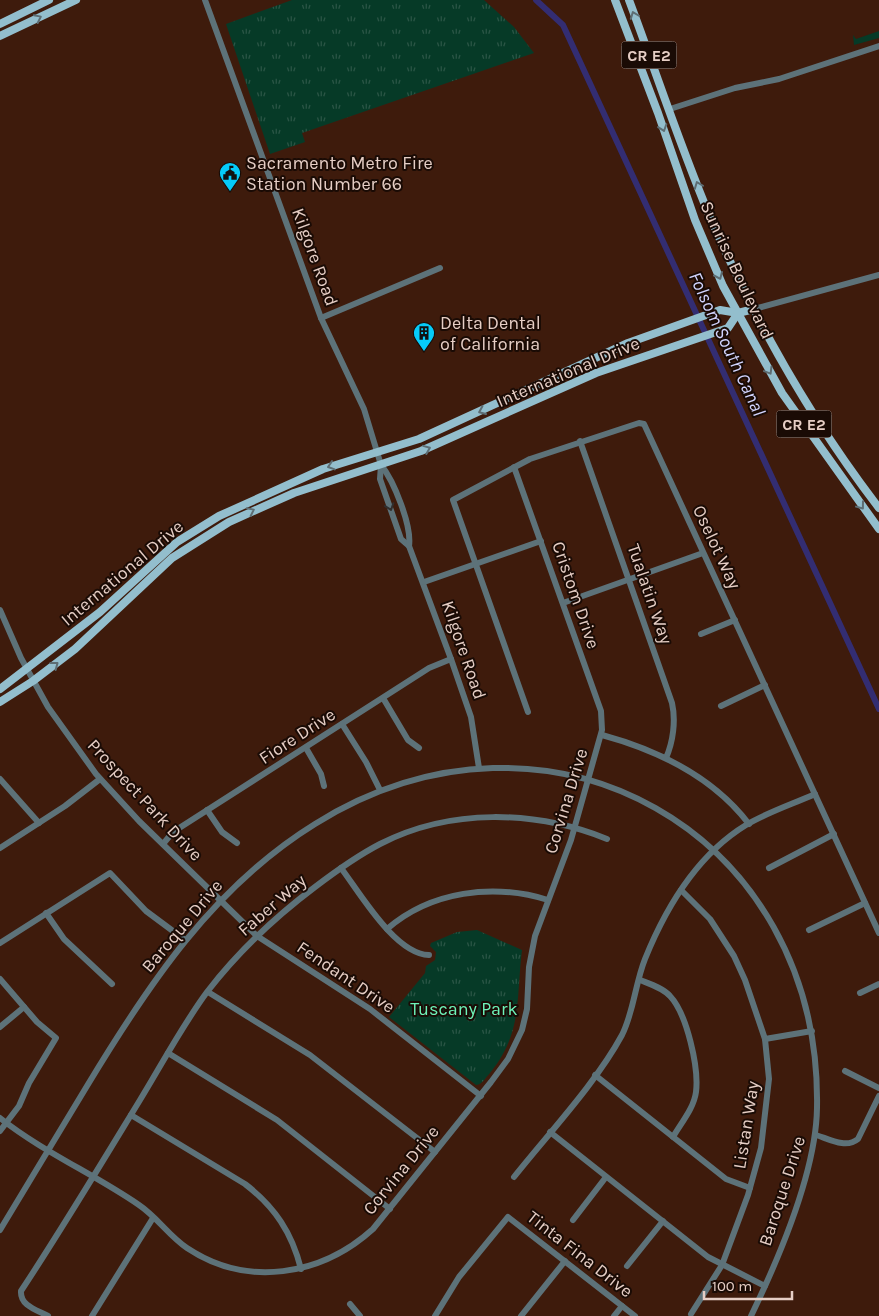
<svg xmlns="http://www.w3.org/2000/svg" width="879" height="1316" viewBox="0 0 879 1316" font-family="Karla,sans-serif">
  <defs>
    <pattern id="park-tufts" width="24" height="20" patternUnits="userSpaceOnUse" patternTransform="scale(1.25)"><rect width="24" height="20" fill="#063a27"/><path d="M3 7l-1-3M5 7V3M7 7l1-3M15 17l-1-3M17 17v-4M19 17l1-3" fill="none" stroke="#2a5545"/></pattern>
  </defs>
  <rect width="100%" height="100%" fill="#3e1b0c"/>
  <path fill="#063a27" d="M 879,31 L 879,38 L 854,45 L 853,35 L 856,39 Z"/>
  <g fill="url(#park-tufts)">
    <path d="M 292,0 L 484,0 L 514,27 L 534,53 L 302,133 L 305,142 L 270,154 L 226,24 Z"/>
    <path d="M 477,930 L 522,950 C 516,997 523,1033 490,1073 C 485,1078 483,1084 476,1085 L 389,1017 L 425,973 L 426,966 L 435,960 L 436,952 L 430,946 L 431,943 L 457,932 Z"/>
  </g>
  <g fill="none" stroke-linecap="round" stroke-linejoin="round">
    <path stroke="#332d72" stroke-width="6" d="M 536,0 L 563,25 L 879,709"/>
    <g stroke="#5d7279" stroke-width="6">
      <path d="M 205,0 L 321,318 L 364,409 L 381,465 L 380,479 L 401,539 L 409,546 L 451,659 L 471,717 L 479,768"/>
      <path d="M 670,109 L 735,88 L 779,79 L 879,46"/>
      <path d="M 754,309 L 879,275"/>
      <path d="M 321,318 L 440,268"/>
      <path d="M 580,441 L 672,703 C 676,721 673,742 666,758"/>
      <path d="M 381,465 C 394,481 412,526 409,546"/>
      <path d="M 424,582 L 541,541"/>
      <path d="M 563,603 L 703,553"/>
      <path d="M 0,610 L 21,658 L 48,707 L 96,774 L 139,821 L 257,936 L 370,1009 L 481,1096"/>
      <path d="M 701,634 L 735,620"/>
      <path d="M 383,698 L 408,740 L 419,748"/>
      <path d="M 721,706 L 765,685"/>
      <path d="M 528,712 L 453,500 L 530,459 L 639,423 L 644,424 L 879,933"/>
      <path d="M 342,724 L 366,762 L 380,790"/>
      <path d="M 602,735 C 657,750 713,777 749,824"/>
      <path d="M 306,748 L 321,774 L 324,786"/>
      <path d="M 0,779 L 39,823"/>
      <path d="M 207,810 L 222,832 L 237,843"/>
      <path d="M 163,844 L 173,832 L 429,668 L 451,659"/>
      <path d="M 0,848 L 65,806 L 100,779"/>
      <path d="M 341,868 C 360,893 395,954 429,955"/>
      <path d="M 769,868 L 834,834"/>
      <path d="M 681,890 L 710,919 L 734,956 L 745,980 L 765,1039 L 769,1079 L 761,1148 L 748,1195 L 722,1265 L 691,1314"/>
      <path d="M 46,913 L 64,939 L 112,984"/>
      <path d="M 387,929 C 431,891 493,883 548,900"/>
      <path d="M 809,930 L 865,903"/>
      <path d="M 0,943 L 110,873 L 146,911 L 185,940"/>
      <path d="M 0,979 L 37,1022 L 56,1038 L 29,1083 L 19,1106 L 0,1131"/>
      <path d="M 640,980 C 650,984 663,988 670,996 C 687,1014 699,1068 696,1092 C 694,1108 681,1123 673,1137"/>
      <path d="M 208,992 L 310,1055 L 435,1152"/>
      <path d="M 860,993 L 879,984"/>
      <path d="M 0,1027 L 24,1007"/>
      <path d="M 765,1039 L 812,1031"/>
      <path d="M 168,1053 L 277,1120 L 390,1209"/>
      <path d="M 845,1071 L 879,1088"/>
      <path d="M 595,1075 L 726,1179 L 750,1188"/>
      <path d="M 131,1115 L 245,1184 C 275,1207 292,1233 301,1269"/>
      <path d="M 0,1118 C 43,1152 94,1174 139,1205 C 157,1217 169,1236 187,1248 C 247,1288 321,1276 373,1229 L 491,1082 L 508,1059 L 522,1030 L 527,1009 L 529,967 L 535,936 L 571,840 L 602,730 L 601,711 L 514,467"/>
      <path d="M 550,1132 L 708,1257 L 765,1286"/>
      <path d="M 816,1135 C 829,1139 846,1149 858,1139 L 879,1096"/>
      <path d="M 514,1177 C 549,1133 596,1083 622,1035 C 634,1011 635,984 645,959 C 666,907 697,855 746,825 C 768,812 793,804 815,794"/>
      <path d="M 573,1220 L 606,1177"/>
      <path d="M 0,1230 C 29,1182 58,1134 87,1086 C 148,985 213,887 315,824 C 549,678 822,833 817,1108 C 816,1172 779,1258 751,1316"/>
      <path d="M 627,1266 L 663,1221"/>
      <path d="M 350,1304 L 360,1316"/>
      <path d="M 48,1316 C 37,1310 20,1306 21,1291 C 62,1229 101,1164 140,1100 C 162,1064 182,1026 207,992 C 238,952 275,917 315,887 C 336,871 357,856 380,844 C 450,808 535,810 607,839"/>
      <path d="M 92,1316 L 153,1218"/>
      <path d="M 435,1316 L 459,1277 L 508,1217 L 635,1316"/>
      <path d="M 521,1316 L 565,1261"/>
      <path d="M 614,1316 L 622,1306"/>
    </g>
    <g stroke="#93becd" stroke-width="8">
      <path d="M 615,0 L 658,113 L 695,220 L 723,286 L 782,393 L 879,529"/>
      <path d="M 629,0 C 656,72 680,146 710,217 C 755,321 810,418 879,508"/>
      <path d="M 0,24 L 49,0"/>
      <path d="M 0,36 L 76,0"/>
      <path d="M 0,689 L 100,612 L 177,542 L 219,516 L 323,469 L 419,439 L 628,343 L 720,310 L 738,313 L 754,309"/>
      <path d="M 0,702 L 33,681 L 75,649 L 172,558 L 229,522 L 294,493 L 421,451 L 596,373 L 728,328 L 738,313"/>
    </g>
  </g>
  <defs><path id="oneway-chevron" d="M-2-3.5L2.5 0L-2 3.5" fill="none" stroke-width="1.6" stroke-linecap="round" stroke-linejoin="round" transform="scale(1.25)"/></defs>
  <g stroke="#5d6d73">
    <use href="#oneway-chevron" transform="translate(634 15) rotate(-111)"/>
    <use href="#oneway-chevron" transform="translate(38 18) rotate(-26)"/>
    <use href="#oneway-chevron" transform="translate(663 128) rotate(71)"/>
    <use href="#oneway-chevron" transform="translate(698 185) rotate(-111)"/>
    <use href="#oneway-chevron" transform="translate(719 276) rotate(66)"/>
    <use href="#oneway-chevron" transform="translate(769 371) rotate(59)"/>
    <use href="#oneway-chevron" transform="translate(482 411) rotate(156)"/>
    <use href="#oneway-chevron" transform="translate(427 449) rotate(-22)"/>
    <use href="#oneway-chevron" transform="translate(331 466) rotate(162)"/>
    <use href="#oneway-chevron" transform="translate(861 506) rotate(53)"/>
    <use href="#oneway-chevron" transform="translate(251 511) rotate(-26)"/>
    <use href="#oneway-chevron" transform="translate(55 665) rotate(-37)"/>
  </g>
  <use stroke="#312f2e" href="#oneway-chevron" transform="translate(390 507) rotate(71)"/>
  <defs>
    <g id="civic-pin" transform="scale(1.125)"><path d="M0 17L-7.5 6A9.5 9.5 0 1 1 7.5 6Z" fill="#06cbf9" stroke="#1a0b05"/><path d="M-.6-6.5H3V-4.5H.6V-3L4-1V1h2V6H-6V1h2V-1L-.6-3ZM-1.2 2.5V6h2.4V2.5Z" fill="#111"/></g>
    <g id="building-pin" transform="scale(1.125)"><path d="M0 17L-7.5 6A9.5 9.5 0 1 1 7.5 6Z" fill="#06cbf9" stroke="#1a0b05"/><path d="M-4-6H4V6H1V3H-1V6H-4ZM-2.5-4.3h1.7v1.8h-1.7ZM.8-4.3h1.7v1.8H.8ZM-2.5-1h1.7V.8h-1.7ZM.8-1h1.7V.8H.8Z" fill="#111"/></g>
  </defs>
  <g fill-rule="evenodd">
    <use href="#civic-pin" x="230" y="173"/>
    <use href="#building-pin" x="424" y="333"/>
  </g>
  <g text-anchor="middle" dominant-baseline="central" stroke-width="4" stroke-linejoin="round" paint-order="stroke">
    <g fill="#1a0b05" stroke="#a9948b" stroke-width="1">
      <rect x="621.5" y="41.5" width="55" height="27" rx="4"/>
      <rect x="776.5" y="410.5" width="55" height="27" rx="4"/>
    </g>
    <g font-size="16" font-weight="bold" fill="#e6cec5">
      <text x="649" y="55">CR E2</text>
      <text x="804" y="424">CR E2</text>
    </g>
    <g font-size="18" fill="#e6cec5" stroke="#1a0b05" text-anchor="start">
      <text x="246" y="163">Sacramento Metro Fire<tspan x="246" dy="21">Station Number 66</tspan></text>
      <text x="440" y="323">Delta Dental<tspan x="440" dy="21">of California</tspan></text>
    </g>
    <g font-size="18" fill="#e6cec5" stroke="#1a0b05">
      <text transform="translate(315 257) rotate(70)">Kilgore Road</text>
      <text transform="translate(737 270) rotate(65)">Sunrise Boulevard</text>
      <text transform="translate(568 372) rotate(-23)">International Drive</text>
      <text transform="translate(717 547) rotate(65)">Oselot Way</text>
      <text transform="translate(122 573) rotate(-40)">International Drive</text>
      <text transform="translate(650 594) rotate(71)">Tualatin Way</text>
      <text transform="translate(576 595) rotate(71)">Cristom Drive</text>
      <text transform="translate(464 650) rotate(71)">Kilgore Road</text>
      <text transform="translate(297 736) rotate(-33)">Fiore Drive</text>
      <text transform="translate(145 800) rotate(47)">Prospect Park Drive</text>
      <text transform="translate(566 801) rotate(-73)">Corvina Drive</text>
      <text transform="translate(272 905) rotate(-41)">Faber Way</text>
      <text transform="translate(182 926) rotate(-50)">Baroque Drive</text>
      <text transform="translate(346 977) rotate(34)">Fendant Drive</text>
      <text transform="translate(746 1125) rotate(-81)">Listan Way</text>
      <text transform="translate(401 1170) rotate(-51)">Corvina Drive</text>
      <text transform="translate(782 1191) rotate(-72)">Baroque Drive</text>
      <text transform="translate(580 1254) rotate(38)">Tinta Fina Drive</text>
    </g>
    <g font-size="18" fill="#6ef3b9" stroke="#1a0b05">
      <text x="464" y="1009">Tuscany Park</text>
    </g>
    <g font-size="19" font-style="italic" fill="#d2d4fe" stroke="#1a0b05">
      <text transform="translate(727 344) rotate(65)">Folsom South Canal</text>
    </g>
  </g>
  <path d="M704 1291v8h88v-8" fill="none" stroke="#e6cec5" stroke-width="2.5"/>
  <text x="712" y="1291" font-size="15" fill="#e6cec5" stroke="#1a0b05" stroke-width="4" paint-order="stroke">100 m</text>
</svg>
